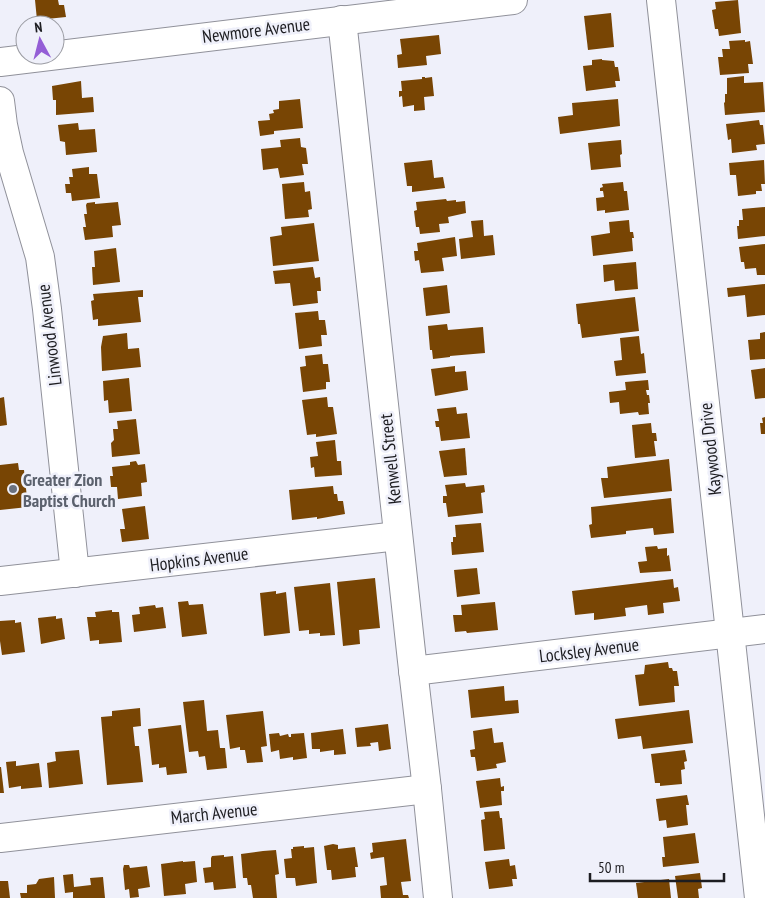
<svg xmlns="http://www.w3.org/2000/svg" width="765" height="898" viewBox="0 0 765 898" font-family="'PT Sans Narrow',sans-serif">
  <rect width="100%" height="100%" fill="#eff0fa"/>
  <g fill="#784504">
    <path d="M 35,0 L 58,0 L 59,5 L 64,5 L 66,17 L 37,20 Z"/>
    <path d="M 738,0 L 741,33 L 719,36 L 718,29 L 715,29 L 712,10 L 716,9 L 715,2 Z"/>
    <path d="M 611,13 L 614,47 L 588,50 L 584,16 Z"/>
    <path d="M 439,35 L 441,54 L 426,56 L 427,65 L 398,68 L 397,55 L 402,54 L 400,39 Z"/>
    <path d="M 745,40 L 745,42 L 750,41 L 753,64 L 748,64 L 749,73 L 720,75 L 718,57 L 723,57 L 722,49 L 730,49 L 729,41 Z"/>
    <path d="M 602,59 L 602,60 L 614,61 L 615,67 L 618,67 L 620,81 L 615,81 L 616,87 L 586,91 L 583,66 L 592,65 L 592,60 Z"/>
    <path d="M 744,76 L 744,83 L 763,82 L 765,112 L 725,115 L 724,103 L 725,102 L 725,94 L 727,94 L 727,78 Z"/>
    <path d="M 422,77 L 425,77 L 425,78 L 432,77 L 434,96 L 424,97 L 425,110 L 414,111 L 414,105 L 403,107 L 402,96 L 399,97 L 399,91 L 402,91 L 401,81 L 422,79 Z"/>
    <path d="M 81,81 L 82,98 L 93,97 L 94,112 L 56,115 L 56,100 L 53,100 L 52,86 Z"/>
    <path d="M 300,99 L 303,128 L 274,131 L 274,134 L 260,136 L 258,121 L 270,120 L 269,114 L 274,113 L 273,110 L 279,109 L 279,101 Z"/>
    <path d="M 618,99 L 620,126 L 560,134 L 558,117 L 573,115 L 572,103 Z"/>
    <path d="M 759,120 L 760,125 L 763,125 L 765,144 L 756,145 L 757,150 L 732,153 L 731,139 L 728,140 L 726,124 Z"/>
    <path d="M 78,123 L 79,130 L 95,129 L 97,152 L 66,155 L 65,142 L 60,141 L 58,125 Z"/>
    <path d="M 300,138 L 301,147 L 306,148 L 308,164 L 302,164 L 304,175 L 280,178 L 278,168 L 263,170 L 261,149 L 281,147 L 280,140 Z"/>
    <path d="M 621,140 L 622,154 L 620,155 L 621,167 L 591,170 L 588,143 Z"/>
    <path d="M 432,160 L 434,178 L 443,177 L 445,188 L 412,192 L 412,186 L 407,186 L 404,163 Z"/>
    <path d="M 764,160 L 765,184 L 761,184 L 762,191 L 756,191 L 756,194 L 738,196 L 736,175 L 730,175 L 729,163 Z"/>
    <path d="M 89,167 L 89,174 L 97,174 L 100,198 L 72,201 L 71,193 L 66,193 L 65,184 L 70,184 L 69,177 L 73,177 L 72,169 Z"/>
    <path d="M 304,182 L 305,192 L 310,191 L 312,209 L 308,210 L 309,217 L 285,219 L 282,184 Z"/>
    <path d="M 623,182 L 624,191 L 627,191 L 629,210 L 605,213 L 605,210 L 597,211 L 596,198 L 604,197 L 603,191 L 600,191 L 600,188 L 603,187 L 602,184 Z"/>
    <path d="M 446,199 L 447,201 L 456,200 L 456,202 L 465,201 L 466,213 L 448,217 L 449,223 L 439,224 L 440,232 L 420,234 L 419,227 L 416,227 L 414,211 L 417,210 L 416,202 Z"/>
    <path d="M 95,202 L 95,204 L 118,202 L 121,225 L 112,226 L 113,237 L 85,240 L 83,227 L 86,227 L 84,214 L 87,214 L 86,205 L 87,203 Z"/>
    <path d="M 765,207 L 765,236 L 738,239 L 737,226 L 739,226 L 739,220 L 743,220 L 742,209 Z"/>
    <path d="M 483,220 L 484,236 L 493,235 L 495,255 L 461,259 L 459,239 L 473,237 L 471,221 Z"/>
    <path d="M 629,220 L 630,232 L 633,232 L 634,238 L 632,238 L 633,251 L 593,256 L 591,236 L 610,233 L 609,222 Z"/>
    <path d="M 314,223 L 319,261 L 273,266 L 270,237 L 282,235 L 281,227 Z"/>
    <path d="M 455,237 L 457,256 L 442,258 L 444,271 L 421,273 L 419,260 L 415,261 L 414,251 L 418,251 L 417,243 Z"/>
    <path d="M 765,244 L 765,275 L 757,275 L 756,268 L 745,269 L 744,262 L 741,262 L 739,247 Z"/>
    <path d="M 116,248 L 120,282 L 93,285 L 92,267 L 95,267 L 94,251 Z"/>
    <path d="M 636,262 L 638,289 L 615,291 L 614,280 L 604,282 L 603,265 Z"/>
    <path d="M 313,267 L 315,278 L 320,277 L 321,291 L 317,291 L 318,303 L 293,306 L 290,283 L 275,284 L 273,271 Z"/>
    <path d="M 765,284 L 765,315 L 747,317 L 745,295 L 728,297 L 727,288 Z"/>
    <path d="M 447,285 L 450,313 L 426,316 L 423,288 Z"/>
    <path d="M 143,290 L 143,297 L 138,297 L 141,322 L 98,326 L 98,319 L 93,320 L 91,301 L 94,300 L 93,294 Z"/>
    <path d="M 635,297 L 639,331 L 582,338 L 580,324 L 578,324 L 576,304 Z"/>
    <path d="M 318,311 L 319,320 L 325,320 L 327,335 L 321,335 L 322,346 L 299,349 L 295,313 Z"/>
    <path d="M 447,324 L 448,330 L 483,327 L 485,353 L 450,356 L 450,357 L 433,359 L 432,350 L 430,350 L 428,326 Z"/>
    <path d="M 765,332 L 765,359 L 750,360 L 748,340 L 760,339 L 760,333 Z"/>
    <path d="M 127,333 L 128,349 L 139,348 L 141,367 L 102,371 L 101,347 L 103,336 Z"/>
    <path d="M 639,336 L 641,354 L 644,353 L 646,373 L 616,376 L 614,361 L 622,360 L 620,338 Z"/>
    <path d="M 322,354 L 323,364 L 328,364 L 330,382 L 326,382 L 326,389 L 303,392 L 300,367 L 306,366 L 305,356 Z"/>
    <path d="M 455,366 L 455,372 L 466,371 L 468,390 L 435,396 L 431,369 Z"/>
    <path d="M 765,368 L 765,398 L 755,399 L 751,370 Z"/>
    <path d="M 129,378 L 132,411 L 109,413 L 108,400 L 104,401 L 103,381 Z"/>
    <path d="M 648,380 L 649,390 L 646,390 L 647,395 L 649,395 L 650,403 L 648,403 L 649,414 L 639,415 L 638,412 L 620,414 L 619,402 L 610,403 L 609,392 L 626,390 L 625,382 Z"/>
    <path d="M 4,397 L 7,425 L 0,426 L 0,398 Z"/>
    <path d="M 327,397 L 328,407 L 333,407 L 337,434 L 316,437 L 316,434 L 307,435 L 302,400 Z"/>
    <path d="M 456,407 L 457,414 L 467,413 L 470,438 L 441,441 L 439,427 L 436,427 L 435,421 L 439,421 L 437,409 Z"/>
    <path d="M 765,417 L 765,434 L 761,434 L 760,423 L 763,423 L 762,418 Z"/>
    <path d="M 136,419 L 140,454 L 112,457 L 111,443 L 114,440 L 113,429 L 118,429 L 117,421 Z"/>
    <path d="M 651,423 L 652,433 L 656,433 L 657,441 L 654,441 L 656,456 L 635,458 L 632,425 Z"/>
    <path d="M 335,440 L 337,461 L 341,461 L 342,475 L 315,477 L 314,467 L 311,468 L 310,457 L 318,456 L 316,442 Z"/>
    <path d="M 465,448 L 467,475 L 444,477 L 439,451 Z"/>
    <path d="M 669,459 L 672,491 L 604,498 L 601,478 L 608,478 L 607,467 Z"/>
    <path d="M 136,461 L 138,465 L 145,464 L 147,482 L 141,483 L 142,496 L 118,499 L 117,487 L 111,487 L 110,476 L 113,476 L 112,467 L 130,465 L 130,462 Z"/>
    <path d="M 18,463 L 19,470 L 24,470 L 28,507 L 0,510 L 0,465 Z"/>
    <path d="M 465,483 L 466,487 L 484,485 L 485,492 L 481,493 L 483,513 L 448,517 L 446,503 L 443,503 L 443,496 L 447,496 L 445,485 Z"/>
    <path d="M 333,486 L 334,494 L 337,494 L 338,501 L 343,501 L 345,514 L 317,519 L 317,517 L 292,520 L 289,490 Z"/>
    <path d="M 671,498 L 674,533 L 654,535 L 653,528 L 626,531 L 626,534 L 591,538 L 589,525 L 592,524 L 591,507 Z"/>
    <path d="M 145,506 L 149,539 L 122,542 L 120,529 L 125,529 L 122,509 Z"/>
    <path d="M 481,523 L 484,552 L 452,555 L 451,542 L 453,542 L 453,537 L 456,537 L 455,525 Z"/>
    <path d="M 657,546 L 658,549 L 667,548 L 667,556 L 669,555 L 671,571 L 640,573 L 638,562 L 647,561 L 645,547 Z"/>
    <path d="M 477,568 L 480,594 L 457,597 L 454,570 Z"/>
    <path d="M 375,578 L 380,628 L 359,630 L 360,644 L 343,646 L 337,582 Z"/>
    <path d="M 673,579 L 674,588 L 678,587 L 680,601 L 663,603 L 664,613 L 648,615 L 647,605 L 625,608 L 626,616 L 594,620 L 594,613 L 575,615 L 572,591 Z"/>
    <path d="M 330,583 L 335,635 L 320,636 L 320,633 L 309,634 L 309,630 L 299,631 L 294,587 Z"/>
    <path d="M 276,591 L 276,594 L 286,592 L 290,633 L 264,636 L 260,593 Z"/>
    <path d="M 188,601 L 189,605 L 203,604 L 207,634 L 182,637 L 178,602 Z"/>
    <path d="M 495,602 L 498,630 L 467,633 L 466,631 L 455,632 L 453,615 L 462,615 L 461,605 Z"/>
    <path d="M 155,605 L 156,608 L 163,607 L 166,628 L 134,632 L 132,615 L 140,614 L 139,607 Z"/>
    <path d="M 112,610 L 112,612 L 119,612 L 122,642 L 99,644 L 99,640 L 90,641 L 87,617 L 96,617 L 95,612 Z"/>
    <path d="M 56,616 L 56,619 L 62,618 L 65,639 L 41,644 L 38,618 Z"/>
    <path d="M 15,620 L 15,623 L 21,622 L 25,652 L 2,655 L 0,641 L 0,621 Z"/>
    <path d="M 668,662 L 669,668 L 672,668 L 673,671 L 677,671 L 679,686 L 674,686 L 675,702 L 639,706 L 635,675 L 644,674 L 645,665 Z"/>
    <path d="M 504,686 L 505,701 L 518,700 L 519,713 L 471,718 L 468,690 Z"/>
    <path d="M 204,700 L 207,731 L 218,730 L 220,748 L 225,748 L 227,768 L 207,770 L 205,756 L 199,757 L 198,751 L 189,752 L 183,702 Z"/>
    <path d="M 140,708 L 141,726 L 133,727 L 135,746 L 139,746 L 143,782 L 107,785 L 101,717 L 112,716 L 112,711 Z"/>
    <path d="M 689,710 L 693,743 L 643,749 L 641,736 L 618,739 L 615,719 Z"/>
    <path d="M 263,711 L 267,746 L 261,747 L 263,762 L 247,763 L 245,750 L 240,750 L 240,747 L 230,749 L 226,715 Z"/>
    <path d="M 388,724 L 391,749 L 379,751 L 378,742 L 370,743 L 371,746 L 357,747 L 355,728 Z"/>
    <path d="M 181,725 L 187,773 L 167,775 L 166,767 L 159,768 L 159,764 L 152,765 L 148,729 Z"/>
    <path d="M 492,728 L 494,743 L 503,742 L 506,762 L 496,764 L 497,768 L 477,771 L 475,757 L 471,757 L 470,750 L 475,749 L 473,731 Z"/>
    <path d="M 343,729 L 346,754 L 334,755 L 334,750 L 320,752 L 320,749 L 312,749 L 311,733 Z"/>
    <path d="M 279,733 L 280,736 L 288,734 L 289,737 L 291,737 L 291,734 L 304,733 L 307,758 L 293,760 L 293,757 L 280,759 L 279,750 L 271,752 L 269,734 Z"/>
    <path d="M 79,750 L 83,784 L 49,788 L 47,763 L 56,761 L 55,752 Z"/>
    <path d="M 685,750 L 687,761 L 684,762 L 685,769 L 681,770 L 682,784 L 660,786 L 660,783 L 655,783 L 651,754 Z"/>
    <path d="M 16,761 L 16,766 L 39,763 L 42,787 L 21,789 L 21,786 L 9,788 L 6,762 Z"/>
    <path d="M 0,767 L 1,767 L 4,793 L 0,793 Z"/>
    <path d="M 500,778 L 501,787 L 504,786 L 504,791 L 501,791 L 502,805 L 480,808 L 476,781 Z"/>
    <path d="M 687,795 L 689,805 L 686,805 L 688,825 L 667,828 L 666,820 L 659,821 L 656,799 Z"/>
    <path d="M 499,811 L 500,818 L 502,818 L 505,849 L 484,851 L 481,820 L 485,819 L 484,812 Z"/>
    <path d="M 695,833 L 699,863 L 663,867 L 662,857 L 665,857 L 663,837 Z"/>
    <path d="M 406,839 L 411,881 L 401,882 L 403,895 L 408,895 L 409,898 L 381,898 L 380,886 L 387,885 L 384,857 L 371,859 L 370,853 L 373,852 L 372,843 Z"/>
    <path d="M 333,844 L 338,845 L 338,849 L 355,847 L 358,867 L 355,867 L 356,877 L 332,880 L 331,870 L 327,870 L 324,846 Z"/>
    <path d="M 304,846 L 304,848 L 314,847 L 317,883 L 296,886 L 295,878 L 286,878 L 284,859 L 292,858 L 291,849 L 293,849 L 293,847 Z"/>
    <path d="M 276,850 L 279,874 L 275,875 L 277,898 L 253,898 L 251,885 L 248,885 L 247,878 L 243,878 L 241,854 L 263,851 Z"/>
    <path d="M 224,855 L 224,857 L 233,856 L 236,888 L 214,890 L 213,882 L 205,883 L 203,868 L 211,867 L 211,858 L 212,856 Z"/>
    <path d="M 509,859 L 510,866 L 515,865 L 517,879 L 512,879 L 513,886 L 489,889 L 485,862 Z"/>
    <path d="M 183,861 L 183,862 L 195,861 L 197,882 L 185,884 L 186,894 L 164,896 L 161,864 Z"/>
    <path d="M 124,865 L 129,865 L 130,868 L 147,866 L 150,887 L 138,889 L 139,897 L 130,898 L 129,889 L 125,890 L 123,869 Z"/>
    <path d="M 700,873 L 702,888 L 698,889 L 699,898 L 678,898 L 675,876 Z"/>
    <path d="M 73,874 L 74,887 L 91,885 L 90,878 L 103,877 L 105,898 L 73,898 L 73,892 L 65,893 L 63,875 Z"/>
    <path d="M 54,877 L 55,898 L 21,898 L 20,893 L 27,893 L 27,885 L 36,884 L 39,879 Z"/>
    <path d="M 669,879 L 671,898 L 638,898 L 636,883 Z"/>
    <path d="M 0,881 L 8,881 L 10,898 L 0,898 Z"/>
  </g>
  <g fill="none" stroke-linecap="round" stroke-linejoin="round">
    <g stroke="#90919a" stroke-width="30">
      <g id="minor">
        <path d="M 661,0 L 759,898"/>
        <path d="M 342,20 L 412,661 L 427,789 L 438,898"/>
        <path d="M 0,62 L 513,0"/>
        <path d="M 0,101 L 3,125 L 9,153 L 40,257 L 47,309 L 75,573"/>
        <path d="M 0,581 L 398,536"/>
        <path d="M 413,671 L 765,629"/>
        <path d="M 0,838 L 427,789"/>
      </g>
    </g>
    <use href="#minor" stroke="#fff" stroke-width="28"/>
  </g>
  <circle fill="#6b7280" stroke="#eff0fa" stroke-width="2" cx="13" cy="489" r="5"/>
  <g text-anchor="middle" dominant-baseline="central" stroke-width="5" stroke-linejoin="round" paint-order="stroke">
    <g font-size="18" fill="#1d1d21" stroke="#eff0fa">
      <text transform="translate(256 30) rotate(-7)">Newmore Avenue</text>
      <text transform="translate(49 335) rotate(-97)">Linwood Avenue</text>
      <text transform="translate(710 449) rotate(-96)">Kaywood Drive</text>
      <text transform="translate(390 459) rotate(-96)">Kenwell Street</text>
      <text transform="translate(199 559) rotate(-7)">Hopkins Avenue</text>
      <text transform="translate(589 650) rotate(-7)">Locksley Avenue</text>
      <text transform="translate(214 813) rotate(-6)">March Avenue</text>
    </g>
    <g font-size="18" font-weight="bold" fill="#5b616d" stroke="#eff0fa" text-anchor="start">
      <text x="23" y="479">Greater Zion<tspan x="23" dy="21">Baptist Church</tspan></text>
    </g>
  </g>
  <g transform="translate(40 40) rotate(353)"><circle r="24" fill="#eff0fa" stroke="#9b9ca3"/>
  <path d="M0-4L9 19L0 12L-9 19Z" fill="#945ed6"/>
  <text y="-8" font-size="14" font-weight="bold" text-anchor="middle" fill="#1d1d21">N</text>
  </g>
  <path d="M590 873v8h134v-8" fill="none" stroke="#1d1d21" stroke-width="2.5"/>
  <text x="598" y="873" font-size="15" fill="#1d1d21" stroke="#eff0fa" stroke-width="4" paint-order="stroke">50 m</text>
</svg>
